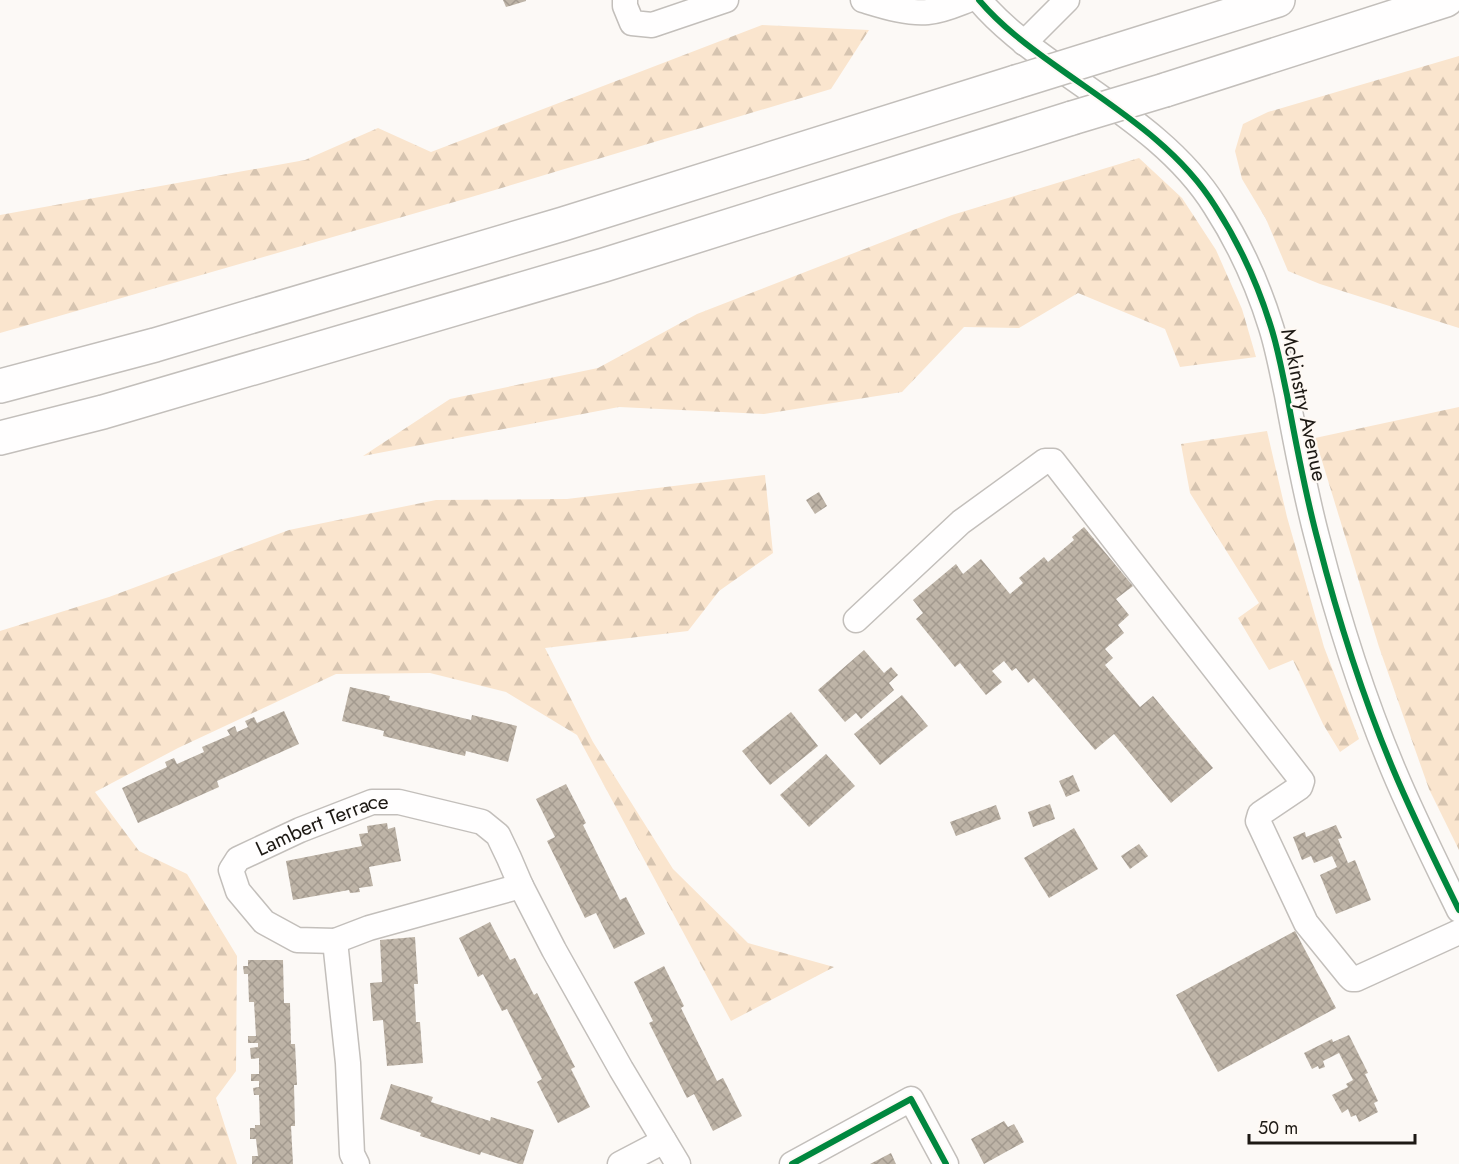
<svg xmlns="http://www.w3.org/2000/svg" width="1459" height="1164" viewBox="0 0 1459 1164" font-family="Jost,sans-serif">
  <defs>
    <pattern id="forest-firs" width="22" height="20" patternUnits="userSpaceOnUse" patternTransform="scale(1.5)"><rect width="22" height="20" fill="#fae5ce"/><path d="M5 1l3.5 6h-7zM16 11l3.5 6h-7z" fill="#d6c4b0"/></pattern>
    <pattern id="building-cross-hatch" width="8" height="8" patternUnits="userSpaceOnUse" patternTransform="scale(1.5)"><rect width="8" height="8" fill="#beb4a7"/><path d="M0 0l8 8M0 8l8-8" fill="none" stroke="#a39a8f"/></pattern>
  </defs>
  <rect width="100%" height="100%" fill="#fcf9f6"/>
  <g fill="url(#forest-firs)">
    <path d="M 762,25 L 869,30 L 831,89 L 468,198 L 0,333 L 0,215 L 305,160 L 378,128 L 431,152 Z"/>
    <path d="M 1459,56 L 1459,328 L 1320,284 L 1288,271 L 1266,219 L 1242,179 L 1235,151 L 1243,124 L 1268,112 Z"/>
    <path d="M 1139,158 L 1182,198 L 1216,250 L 1242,309 L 1256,357 L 1180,367 L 1165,329 L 1078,293 L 1019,328 L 964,327 L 902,392 L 764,414 L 619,407 L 363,456 L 450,399 L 598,368 L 697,314 L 952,215 Z"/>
    <path d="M 1459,407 L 1459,850 L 1429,789 L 1379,647 L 1315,438 Z"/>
    <path d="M 1267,431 L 1287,517 L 1324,647 L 1359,739 L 1340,752 L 1323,724 L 1293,660 L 1269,670 L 1238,618 L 1259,603 L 1190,493 L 1181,444 Z"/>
    <path d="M 765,475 L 773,553 L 719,591 L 688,631 L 545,648 L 593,742 L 673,869 L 748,943 L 834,967 L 731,1021 L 577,735 L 506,692 L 430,673 L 336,674 L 178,748 L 95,792 L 139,851 L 187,874 L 237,956 L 236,1071 L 216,1098 L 237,1164 L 0,1164 L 0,631 L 109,597 L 289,530 L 436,500 L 567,499 Z"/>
  </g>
  <g fill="url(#building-cross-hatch)">
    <path d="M 503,0 L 526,0 L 526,1 L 506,7 Z"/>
    <path d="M 819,492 L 827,506 L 815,514 L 806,500 Z"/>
    <path d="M 1084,527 L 1133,586 L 1116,599 L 1129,615 L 1118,625 L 1124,633 L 1105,649 L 1113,658 L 1105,665 L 1140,707 L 1153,696 L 1213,768 L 1171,803 L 1114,734 L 1095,750 L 1034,678 L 1028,683 L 1016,668 L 1012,671 L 1004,661 L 992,671 L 1002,682 L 986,695 L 960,663 L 955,667 L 916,619 L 923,613 L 913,600 L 956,564 L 963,574 L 981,559 L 1010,594 L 1023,583 L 1019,578 L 1044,557 L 1048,562 L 1074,540 L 1072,537 Z"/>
    <path d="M 864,650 L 884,673 L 891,667 L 898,675 L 889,683 L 894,690 L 861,719 L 856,713 L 845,722 L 818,690 Z"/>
    <path d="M 350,687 L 390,696 L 389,700 L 471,720 L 472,715 L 517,726 L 508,762 L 466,751 L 465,756 L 383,736 L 384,731 L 342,721 Z"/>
    <path d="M 902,695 L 928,726 L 880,765 L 854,734 Z"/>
    <path d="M 284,711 L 299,744 L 217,781 L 219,787 L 138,823 L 122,788 L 167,767 L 165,762 L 174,758 L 177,764 L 204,752 L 202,747 L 230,735 L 227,730 L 235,726 L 237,732 L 248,727 L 245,721 L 254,717 L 257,723 Z"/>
    <path d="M 791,712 L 818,746 L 770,785 L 742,751 Z"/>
    <path d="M 826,754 L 855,786 L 809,827 L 780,795 Z"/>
    <path d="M 1073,775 L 1080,791 L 1066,797 L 1059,781 Z"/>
    <path d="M 566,784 L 586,823 L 583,825 L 620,900 L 626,897 L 645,934 L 614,949 L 596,913 L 585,918 L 547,841 L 555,837 L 536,799 Z"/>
    <path d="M 1050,804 L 1055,819 L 1033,827 L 1028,812 Z"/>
    <path d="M 996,805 L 1001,819 L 956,836 L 950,822 Z"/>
    <path d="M 387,823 L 388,829 L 395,827 L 401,861 L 369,867 L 373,886 L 359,888 L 360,892 L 350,893 L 349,890 L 293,900 L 286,861 L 362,846 L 359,834 L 368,833 L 367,826 Z"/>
    <path d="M 1336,825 L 1342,838 L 1338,839 L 1348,863 L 1355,860 L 1371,900 L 1336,914 L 1320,875 L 1337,867 L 1332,856 L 1314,863 L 1311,856 L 1302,860 L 1293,837 L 1305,832 L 1306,837 Z"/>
    <path d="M 1074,828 L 1098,869 L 1049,898 L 1024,858 Z"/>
    <path d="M 1139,844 L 1148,856 L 1130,869 L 1121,856 Z"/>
    <path d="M 490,922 L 510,960 L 515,958 L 534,995 L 537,993 L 575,1067 L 571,1069 L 590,1107 L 558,1123 L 537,1082 L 542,1079 L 507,1009 L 502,1011 L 483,974 L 478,977 L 459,938 Z"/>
    <path d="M 1295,931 L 1336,1008 L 1218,1072 L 1176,995 Z"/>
    <path d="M 415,937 L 418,984 L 414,984 L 416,1022 L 420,1022 L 423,1063 L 387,1066 L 383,1020 L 373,1021 L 370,983 L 382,982 L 380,940 Z"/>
    <path d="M 248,960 L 283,960 L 284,1003 L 290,1003 L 291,1044 L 295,1044 L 297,1085 L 294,1085 L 295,1126 L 291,1126 L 293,1164 L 252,1164 L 252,1156 L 258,1156 L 256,1139 L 250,1139 L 250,1128 L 255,1128 L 255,1125 L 260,1125 L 259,1095 L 254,1095 L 253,1088 L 259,1087 L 259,1081 L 251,1081 L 251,1074 L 259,1074 L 259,1058 L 251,1059 L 250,1048 L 258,1047 L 258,1043 L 248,1043 L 248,1036 L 256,1036 L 254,1002 L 249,1002 L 248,974 L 244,974 L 243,966 L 248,966 Z"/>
    <path d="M 664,966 L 684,1006 L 681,1008 L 717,1081 L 723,1078 L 742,1116 L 713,1131 L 694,1094 L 687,1098 L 649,1023 L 653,1021 L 634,982 Z"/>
    <path d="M 1349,1035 L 1368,1073 L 1365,1074 L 1378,1101 L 1374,1103 L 1378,1112 L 1359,1122 L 1356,1115 L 1351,1117 L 1348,1109 L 1342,1113 L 1332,1095 L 1348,1087 L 1346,1084 L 1353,1080 L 1339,1053 L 1323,1061 L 1325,1067 L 1319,1069 L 1318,1066 L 1312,1069 L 1304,1053 L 1332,1039 L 1333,1042 Z"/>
    <path d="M 391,1084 L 433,1097 L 431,1102 L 490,1121 L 491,1117 L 534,1130 L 523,1164 L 519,1164 L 481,1152 L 480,1155 L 420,1136 L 421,1133 L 380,1119 Z"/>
    <path d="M 1004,1121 L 1008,1127 L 1014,1124 L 1024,1142 L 984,1164 L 971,1139 Z"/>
    <path d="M 891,1153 L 896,1164 L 870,1164 Z"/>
  </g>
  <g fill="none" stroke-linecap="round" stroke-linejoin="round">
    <g stroke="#c3bfbb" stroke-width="27">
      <g id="minor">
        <path d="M 625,0 L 625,6 L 632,23 L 652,25 L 726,0"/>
        <path d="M 863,0 C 883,6 907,14 928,12 C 942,11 955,5 968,0"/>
        <path d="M 979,0 C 1001,26 1028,46 1056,66 C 1113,107 1177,145 1215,206 C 1239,243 1258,285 1271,327 C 1278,349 1282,372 1287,395 C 1296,444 1305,493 1318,541 C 1338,619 1362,695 1393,769 C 1413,817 1436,863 1459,910"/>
        <path d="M 1024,43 L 1067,0"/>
        <path d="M 856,620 L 961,522 L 1045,461 L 1053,461 L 1302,781 L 1300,787 L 1260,814 L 1258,821 L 1306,923 L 1349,976 L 1352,979 L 1356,979 L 1459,932"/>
        <path id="s1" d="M 335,941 L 297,940 L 264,922 L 238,891 L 231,870 L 238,859 L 300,830 L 372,802 L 399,802 L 482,822 L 498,835 L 509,858 L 521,886 L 554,950 L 621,1069 L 678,1164"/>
        <path d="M 357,1164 L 352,1154 L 348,1063 L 335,941 L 369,928 L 521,886"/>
        <path d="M 620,1164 L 664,1141"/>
        <path d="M 792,1164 L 911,1099 L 946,1164"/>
      </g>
    </g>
    <g stroke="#c3bfbb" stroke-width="36">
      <g id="highway">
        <path d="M 1106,54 L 1278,0"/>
        <path d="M 1165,90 L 1446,0"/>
        <path d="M 0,386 L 155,345 L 563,224 L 1016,82"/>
        <path d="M 0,438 L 103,412 L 604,265 L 1072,118"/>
      </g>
    </g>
    <use href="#minor" stroke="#fffefe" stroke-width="24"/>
    <use href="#highway" stroke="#fffefe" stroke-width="33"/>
    <g stroke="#c3bfbb" stroke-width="36" stroke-linecap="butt">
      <g id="highway-bridge">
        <path d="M 1016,82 L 1106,54"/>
        <path d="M 1072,118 L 1165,90"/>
      </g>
    </g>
    <use href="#highway-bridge" stroke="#fffefe" stroke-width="33"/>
    <g stroke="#fef9f4" stroke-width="10">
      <g id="cycleway">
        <path d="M 979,0 C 1001,26 1028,46 1056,66 C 1113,107 1177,145 1215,206 C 1239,243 1258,285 1271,327 C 1278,349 1282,372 1287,395 C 1296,444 1305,493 1318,541 C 1338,619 1362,695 1393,769 C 1413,817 1436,863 1459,910"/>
        <path d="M 792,1164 L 911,1099 L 946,1164"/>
      </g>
    </g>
    <use href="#cycleway" stroke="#00873e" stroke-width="6"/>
  </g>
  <g text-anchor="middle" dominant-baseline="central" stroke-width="4.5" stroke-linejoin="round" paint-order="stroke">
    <g font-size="21" fill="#1d1914" stroke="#fef9f4">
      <text transform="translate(1304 405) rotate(78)">Mckinstry Avenue</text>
      <text stroke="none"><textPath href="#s1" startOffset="243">Lambert Terrace</textPath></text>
    </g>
  </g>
  <path d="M1249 1134v9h166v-9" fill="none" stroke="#1d1914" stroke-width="3"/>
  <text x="1258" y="1134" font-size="18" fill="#1d1914" stroke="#fef9f4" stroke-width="4.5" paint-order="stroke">50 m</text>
</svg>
